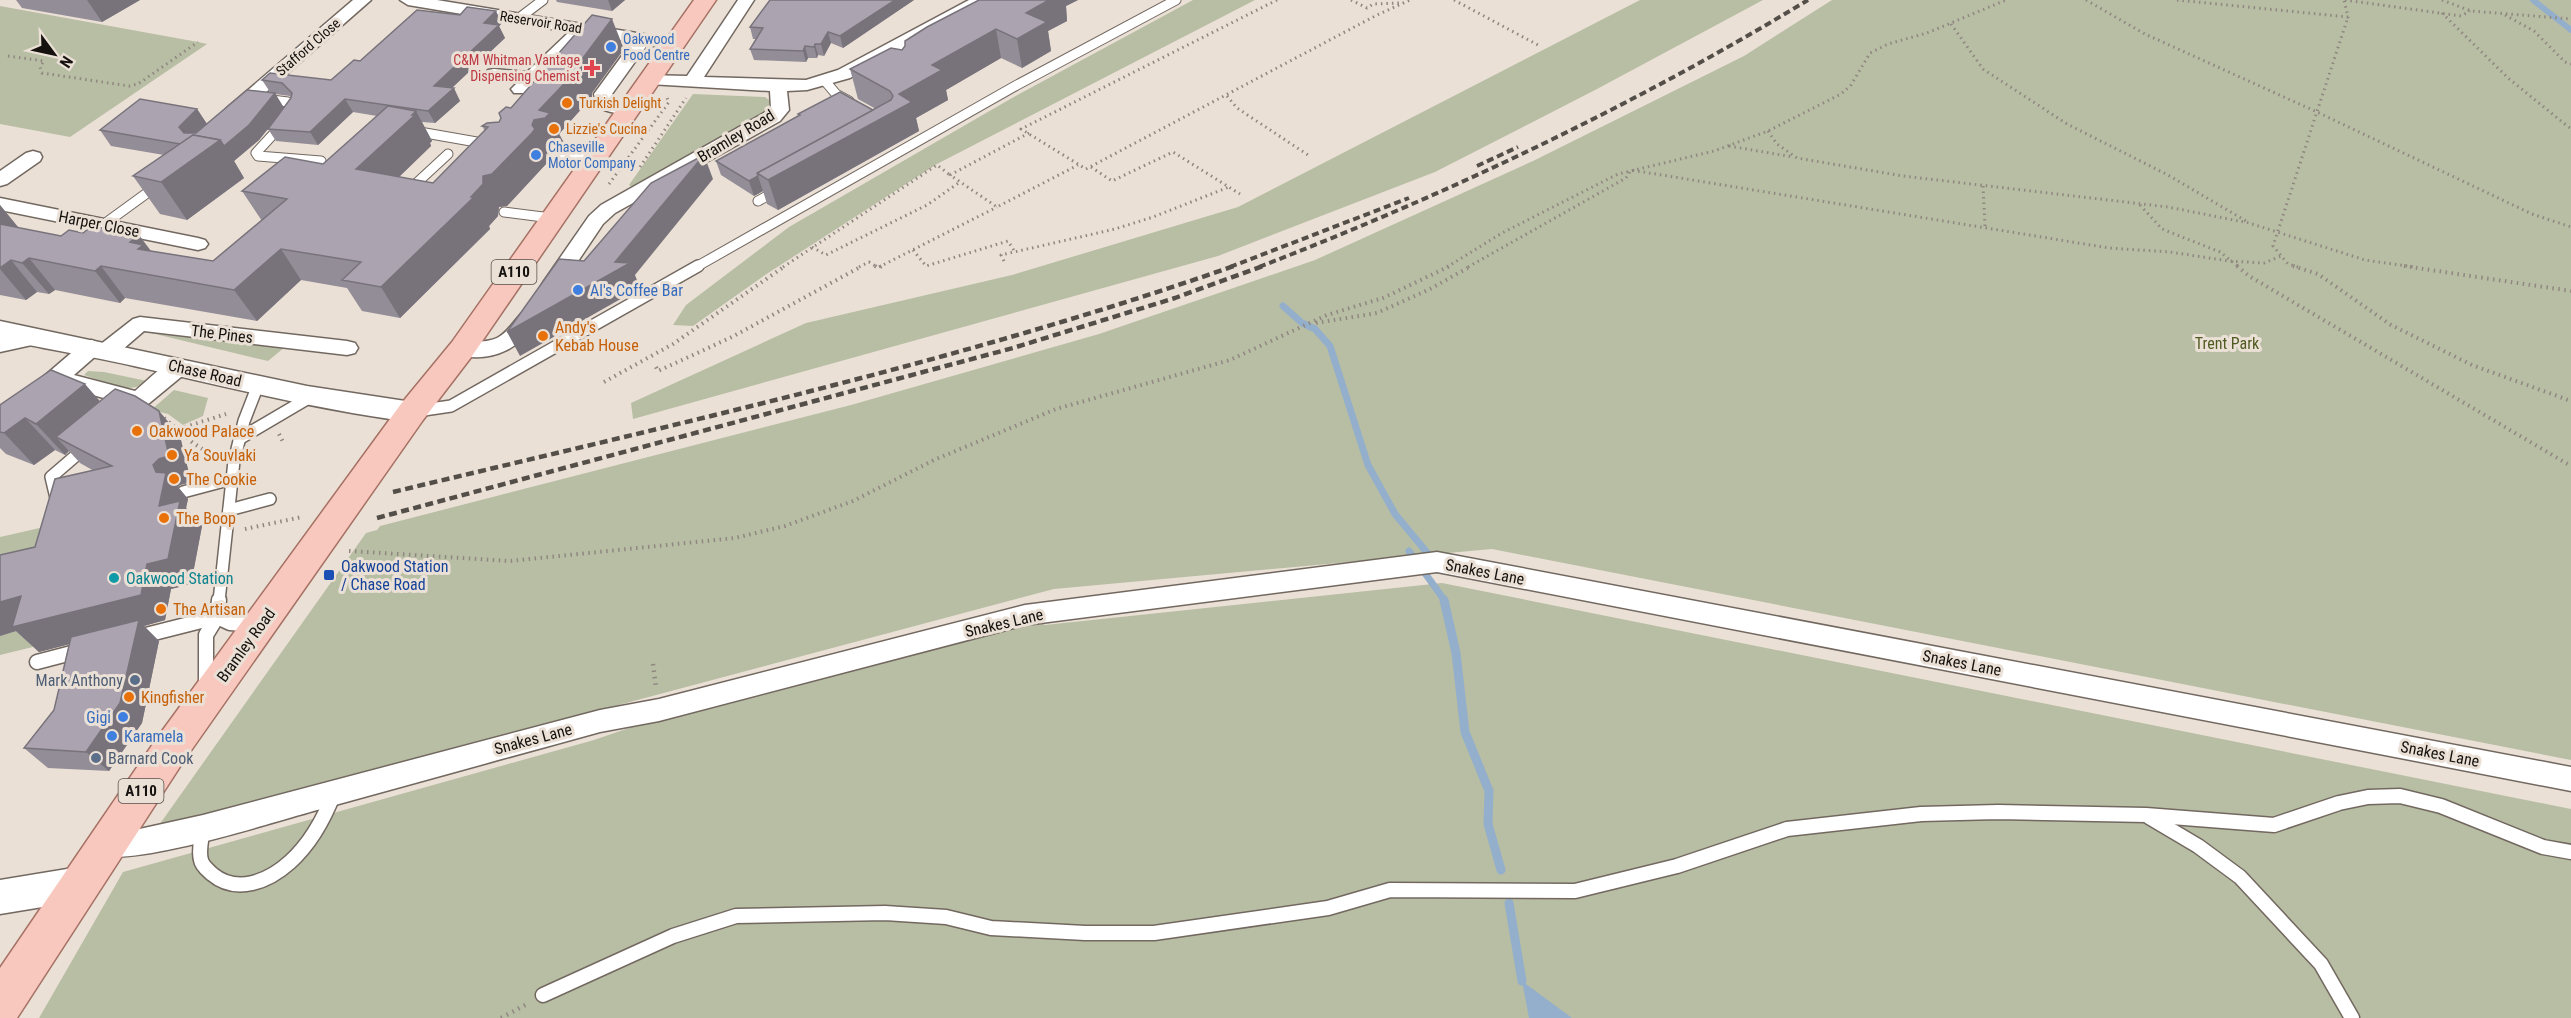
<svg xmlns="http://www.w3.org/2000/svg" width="2571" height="1018" viewBox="0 0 2571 1018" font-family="'Roboto Condensed',sans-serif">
  <rect width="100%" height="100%" fill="#ebe0d6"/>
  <g fill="#b8bea4">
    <path d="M 1193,0 L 1255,0 L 937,164 L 765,275 L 693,326 L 673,325 L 686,305 L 789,227 L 1012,98 Z"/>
    <path d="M 1640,0 L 1763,0 L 1597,89 L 1435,172 L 1218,256 L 633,419 L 631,403 L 806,323 L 1012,275 L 1238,207 Z"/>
    <path d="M 1832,0 L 2571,0 L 2571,760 L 1492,549 L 1054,589 L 157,828 L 366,533 L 377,530 L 380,526 L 851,405 L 1099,334 L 1315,260 L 1533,161 L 1744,56 Z"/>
    <path d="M 0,6 L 198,42 L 207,44 L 70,137 L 0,124 Z"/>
    <path d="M 693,94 L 765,97 L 769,100 L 770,107 L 765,114 L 633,188 L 629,185 Z"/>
    <path d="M 171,331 L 285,347 L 268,361 L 151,333 Z"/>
    <path d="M 88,371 L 104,372 L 147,381 C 130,397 103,381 84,375 Z"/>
    <path d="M 174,390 L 208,398 L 203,416 L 183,425 L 168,414 L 151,410 Z"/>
    <path d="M 75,520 L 0,569 L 0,537 Z"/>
    <path d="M 1442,583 L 2571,809 L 2571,1018 L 39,1018 L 123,872 L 594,740 L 629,728 L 659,710 L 1025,615 L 1045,625 Z"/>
    <path d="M 47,621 L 41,645 L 0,655 L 0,636 Z"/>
  </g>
  <path fill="#94afcc" d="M 1522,981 L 1572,1018 L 1529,1018 Z"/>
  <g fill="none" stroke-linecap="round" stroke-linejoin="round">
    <path stroke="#94afcc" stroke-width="6" d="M 2533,0 L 2571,30"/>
    <g stroke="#94afcc" stroke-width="7">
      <path d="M 1283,306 L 1302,323 L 1315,329 L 1330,346 L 1368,465 L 1395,514 L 1434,561"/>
      <path d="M 1409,551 L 1445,601"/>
    </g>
    <g stroke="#94afcc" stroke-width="9">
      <path d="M 1444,600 L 1456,653 L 1465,732 L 1489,791 L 1488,824 L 1501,870"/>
      <path d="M 1509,903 L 1522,981"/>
    </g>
    <g stroke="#726860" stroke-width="11">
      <g id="service-far2">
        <path d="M 518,19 L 543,0"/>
        <path d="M 825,81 L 836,94 L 849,101"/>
        <path d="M 263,99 L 288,102 L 293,107 L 278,129 L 256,153 L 258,156 L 321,161"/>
        <path d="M 414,131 L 488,144"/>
        <path d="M 553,155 L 595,156"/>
        <path d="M 408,191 L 448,154"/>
        <path d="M 758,201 L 778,190"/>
        <path d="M 504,212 L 551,218"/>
        <path d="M 103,225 L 158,185"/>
        <path d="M 696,267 L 1017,85 L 1176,0"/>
      </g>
    </g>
    <g stroke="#726860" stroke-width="14">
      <g id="service-far1">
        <path d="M 417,411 L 451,406 L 698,266"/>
        <path d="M 239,439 L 312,396"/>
        <path d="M 183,492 L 232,479"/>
        <path d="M 56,498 L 51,477 L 87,446"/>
        <path d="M 229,510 L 270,499"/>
        <path d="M 219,601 L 234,461 L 244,421 L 258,385"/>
      </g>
    </g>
    <g stroke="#726860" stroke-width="17">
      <g id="service">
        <path d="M 138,637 L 217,617 L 230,623 L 257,625"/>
        <path d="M 37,662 L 83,650"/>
        <path d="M 206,687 L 206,635 L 217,617 L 219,600"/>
        <path d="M 2149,817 L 2198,846 L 2240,877 L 2321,964 L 2352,1018"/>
        <path d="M 203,828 C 202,838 198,850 201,860 C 202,866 208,870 212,874 C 237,895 269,881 290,862 C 311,843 324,819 334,793"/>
        <path d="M 543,995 L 673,936 L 736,916 L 885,913 L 946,917 L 991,928 L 1085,933 L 1154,933 L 1328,908 L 1390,890 L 1575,891 L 1677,866 L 1787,829 L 1921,814 L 1998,812 L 2146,815 L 2274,825 L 2339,803 L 2368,797 L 2400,796 L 2441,806 L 2543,847 L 2571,852"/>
      </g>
    </g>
    <g stroke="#726860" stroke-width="3">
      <g id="minor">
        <path d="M 353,0 L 371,0 L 239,116 L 227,116 L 224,112 L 227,108 Z"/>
        <path d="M 400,0 L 437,0 L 673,39 L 681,44 L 673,49 L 647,45 L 612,94 L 614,101 L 634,104 L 637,108 L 634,112 C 622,115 607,113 597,106 L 594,94 L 632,42 L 586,35 L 526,93 L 514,93 L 511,89 L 518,82 L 488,78 L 485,74 L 488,70 L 494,69 L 527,72 L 569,32 L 408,5 Z"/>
        <path d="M 738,0 L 754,0 L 704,77 L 806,80 L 838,70 L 969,0 L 989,0 L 987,3 L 850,78 L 807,90 L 787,91 L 789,110 L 780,121 L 615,213 L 603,224 L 558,291 L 551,293 L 544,291 L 541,286 L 544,281 L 589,216 L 601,205 L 771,109 L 770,91 L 649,84 L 643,83 L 640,79 L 643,75 L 687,76 Z"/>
        <path d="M 33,151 L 40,153 L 42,157 L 40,161 L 7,184 L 0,186 L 0,171 L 26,153 Z"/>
        <path d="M 0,198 L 198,238 L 205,240 L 208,244 L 205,248 L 198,250 L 0,210 Z"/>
        <path d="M 532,307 L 539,309 L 543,314 C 522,347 495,365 454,354 L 451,349 L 454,344 C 468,340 484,344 497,338 C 512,331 517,311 532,307 Z"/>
        <path d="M 140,317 L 347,341 L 355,343 L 358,348 L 355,353 L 347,355 L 144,331 L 115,356 L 107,358 L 98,354 L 74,375 L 135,391 C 149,380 168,356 187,362 L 190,367 L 187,372 L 147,405 L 139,408 L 61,386 L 8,433 L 0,435 L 0,414 L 84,342 L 92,340 L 101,344 L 133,319 Z"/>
        <path d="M 33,331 L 41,333 L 44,338 L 41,343 L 0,352 L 0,338 Z"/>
        <path d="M 1437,552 L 2571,767 L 2571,791 L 1437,572 L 1025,625 L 659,721 L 600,732 C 509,757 419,782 328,807 C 282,819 132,869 94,854 L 89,845 L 94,836 L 104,832 L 135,830 L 203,815 L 600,710 L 659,699 L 1025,605 Z"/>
      </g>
    </g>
    <g stroke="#726860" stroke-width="3">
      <g id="tertiary">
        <path d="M 0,321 L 307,386 L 412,402 L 422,405 L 426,412 L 422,419 L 412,422 C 318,410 227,387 134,366 C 90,356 45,349 0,339 Z"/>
        <path d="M 79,867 L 92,872 L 98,884 L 92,896 L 79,901 L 0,914 L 0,880 Z"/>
      </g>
    </g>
    <g stroke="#a57164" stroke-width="3">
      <path id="primary" d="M 694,0 L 716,0 L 472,356 L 423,420 L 183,762 L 17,1018 L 0,1018 L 0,968 L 157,738 L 401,404 L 452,342 Z"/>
    </g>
    <g stroke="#8f8780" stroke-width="3" stroke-dasharray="1.5 4" stroke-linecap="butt">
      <path d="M 1277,0 L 1021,129 L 1086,169 L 1377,15 L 1410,0"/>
      <path d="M 1351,0 L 1367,8 L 1373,4 L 1399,3"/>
      <path d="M 1454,0 L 1538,45"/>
      <path d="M 2086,0 L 2145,34 L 2317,112 L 2532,214 L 2571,227"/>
      <path d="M 2177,0 L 2348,17 L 2344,0"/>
      <path d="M 2345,0 L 2461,16 L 2470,11"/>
      <path d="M 2442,0 L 2471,11 L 2571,19"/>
      <path d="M 2442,13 L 2508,78 L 2571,129"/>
      <path d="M 2505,15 L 2534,31 L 2565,62 L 2571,64"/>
      <path d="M 1951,24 L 1983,69 L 2067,124 L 2168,175 L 2246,221"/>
      <path d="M 8,56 L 44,61 L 40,67 L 42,73 L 129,86 L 138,84 L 198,42"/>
      <path d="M 1227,96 L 1237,108 L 1311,157"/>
      <path d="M 1768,131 L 1777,144 L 1797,158 L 1903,176 L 2168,207 L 2249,223 L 2365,260 L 2414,267"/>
      <path d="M 1029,133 L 950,175 L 997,207 L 1078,165"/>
      <path d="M 1729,146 L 1793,157"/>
      <path d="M 640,167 L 686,98"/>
      <path d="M 1091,167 L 1112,181 L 1173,152 L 1240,194"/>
      <path d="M 609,184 L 669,102 L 667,98"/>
      <path d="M 1983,186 L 1985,226"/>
      <path d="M 2140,205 L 2162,229 L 2220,252 L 2239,267"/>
      <path d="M 812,247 L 826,255 L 927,205 L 960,182"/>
      <path d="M 913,250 L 926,266 L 1008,241 L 1015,252"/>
      <path d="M 1004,261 L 1001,255 L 1115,229 L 1153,217 L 1229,187"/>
      <path d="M 783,267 L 937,165 L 950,175"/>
      <path d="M 859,267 L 869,262 L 877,267"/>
      <path d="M 879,267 L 997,207"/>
      <path d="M 1447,267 L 1502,233 L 1618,174 L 1714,151 L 1768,131 L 1841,94 L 1851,85 L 1870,53 L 1888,44 L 1927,33 L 2006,0"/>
      <path d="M 1468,267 L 1626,178 L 1631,170 L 2109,248 L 2170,252 L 2229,261 L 2264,263 L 2281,256"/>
      <path d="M 2298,267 L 2288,264 L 2273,246 L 2348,17"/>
    </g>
    <g stroke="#8f8780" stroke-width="4" stroke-dasharray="1.5 4.5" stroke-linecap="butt">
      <path d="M 875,266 L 878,268 L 882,266"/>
      <path d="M 2237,266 L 2249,276 L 2571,466"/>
      <path d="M 2293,266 L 2318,274 L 2391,325 L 2472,365 L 2571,401"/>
      <path d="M 2404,266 L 2571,291"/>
      <path d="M 1316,323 L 1377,313 L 1430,289 L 1471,266"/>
      <path d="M 656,367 L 658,371 L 732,337 L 862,266"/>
      <path d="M 604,382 L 673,344 L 785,266"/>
      <path d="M 164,418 L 193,443 L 204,450"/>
      <path d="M 179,429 L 226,414"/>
      <path d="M 279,434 L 283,442"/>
      <path d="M 245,529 L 302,517"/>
      <path d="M 349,551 L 510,561 L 735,538 L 785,526 L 853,501 L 934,460 L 1056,409 L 1230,360 L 1327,315 L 1383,298 L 1450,266"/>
    </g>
    <g stroke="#8f8780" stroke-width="4.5" stroke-dasharray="1.5 5" stroke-linecap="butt">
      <path d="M 653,664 L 656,688"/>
      <path d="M 501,1018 L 527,1004"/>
    </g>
    <use href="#service-far2" stroke="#fff" stroke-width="9"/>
    <use href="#service-far1" stroke="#fff" stroke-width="11"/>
    <use href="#service" stroke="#fff" stroke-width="14"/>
    <use href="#minor" fill="#fff" fill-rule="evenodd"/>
    <use href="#tertiary" fill="#fff" fill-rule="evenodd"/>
    <use href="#primary" fill="#f8c8be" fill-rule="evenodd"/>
    <g stroke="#544e49" stroke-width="4" stroke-dasharray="7 4" stroke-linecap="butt">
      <path d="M 1477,166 L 1518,147"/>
      <path d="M 1230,267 L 1409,198"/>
      <path d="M 1259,267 C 1448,194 1635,105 1808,0"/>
    </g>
    <g stroke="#544e49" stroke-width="4.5" stroke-dasharray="8 4.5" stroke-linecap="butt">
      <path d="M 393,492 C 676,424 960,362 1234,266"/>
      <path d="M 377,518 L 1013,348 L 1175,298 L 1263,266"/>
    </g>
  </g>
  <g fill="#938d97" fill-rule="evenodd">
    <path d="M 16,0 L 140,0 L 102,22 L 22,8 Z"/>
    <path d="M 556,0 L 625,0 L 612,11 L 557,2 Z"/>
    <path d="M 914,0 L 843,48 L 831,43 L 824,56 L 818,55 L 817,58 L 808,58 L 806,62 L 754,60 L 750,49 L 756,39 L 753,39 L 750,27 Z"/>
    <path d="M 979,0 L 1078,0 L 1066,6 L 1067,21 L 1048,31 L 1051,51 L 1022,68 L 1001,58 L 946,90 L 948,100 L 916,118 L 919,131 L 778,210 L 767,204 L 763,191 L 754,196 L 721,175 L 716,161 L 799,116 L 798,114 L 873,110 L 876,109 L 858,99 L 850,69 L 902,50 Z"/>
    <path d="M 502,23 L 499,26 L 505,38 L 452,88 L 460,101 L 435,123 L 422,122 L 432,141 L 430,143 L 431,146 L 399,177 L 433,183 L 485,131 L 482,126 L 499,122 L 511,108 L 624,49 L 592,93 L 592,97 L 559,134 L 564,143 L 559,148 L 548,151 L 546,155 L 549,160 L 546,164 L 507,206 L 499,207 L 498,216 L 489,226 L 490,229 L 400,318 L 362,311 L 347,288 L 301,280 L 257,321 L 125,298 L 120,303 L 55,290 L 49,294 L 37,292 L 26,300 L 0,295 L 0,205 L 19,228 L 61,236 L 213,261 L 262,221 L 242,191 L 323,164 L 377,116 L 353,112 L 318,145 L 276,141 L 268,129 L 259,140 L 234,161 L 244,178 L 187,220 L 160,214 L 133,176 L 164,155 L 111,146 L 100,130 L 197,109 L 207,124 L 270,92 L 262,80 L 331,80 L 360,61 ZM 275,94 L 290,96 L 291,97 L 284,108 Z"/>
    <path d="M 100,402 L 159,411 L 180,436 L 191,482 L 180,485 L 178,487 L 188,499 L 186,508 L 202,526 L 191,584 L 171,589 L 165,620 L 144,626 L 159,641 L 142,723 L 109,771 L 48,768 L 24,748 L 54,710 L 69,644 L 39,652 L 16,631 L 0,636 L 0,555 L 35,547 L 94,471 L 80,463 L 69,451 L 65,455 L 55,450 L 34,465 L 6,454 L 0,448 L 0,405 Z"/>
  </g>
  <g fill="#78737b">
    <path d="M 87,0 L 140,0 L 102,22 Z"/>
    <path d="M 608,0 L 625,0 L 612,11 Z"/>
    <path d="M 895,0 L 914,0 L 843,48 L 840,36 Z"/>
    <path d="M 1049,0 L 1078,0 L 1066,6 L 1067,21 L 1048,31 L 1051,51 L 1022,68 L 1017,39 L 1026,13 Z"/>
    <path d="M 496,11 L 502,23 L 499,26 L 505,38 L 441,98 L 434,86 L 484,23 Z"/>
    <path d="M 612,19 L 624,49 L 592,93 L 592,97 L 559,134 L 564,143 L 559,148 L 548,151 L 546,155 L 549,160 L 546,164 L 507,206 L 499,207 L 498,216 L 489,226 L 490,229 L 400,318 L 381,287 L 471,197 L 483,176 L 532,125 L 539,110 L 580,62 Z"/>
    <path d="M 996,29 L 1001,58 L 946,90 L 948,100 L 916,118 L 919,131 L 778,210 L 768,180 L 876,112 L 899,94 L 932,65 Z"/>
    <path d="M 828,32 L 831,43 L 824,56 L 821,44 Z"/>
    <path d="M 815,44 L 818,55 L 817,58 L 814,47 Z"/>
    <path d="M 805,46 L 808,58 L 806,62 L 803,51 Z"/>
    <path d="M 454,88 L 460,101 L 435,123 L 428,111 Z"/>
    <path d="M 275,93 L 284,108 L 259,140 L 234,161 L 244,178 L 187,220 L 161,182 L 220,140 Z"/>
    <path d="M 345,99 L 353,112 L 318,145 L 310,132 Z"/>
    <path d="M 197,109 L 207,124 L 189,142 L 179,127 Z"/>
    <path d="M 416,111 L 432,141 L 430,143 L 431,146 L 374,201 L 356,169 Z"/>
    <path d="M 704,155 L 713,179 L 635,275 L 640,288 L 520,356 L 507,332 L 615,262 Z"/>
    <path d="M 758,176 L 763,191 L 754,196 L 749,181 Z"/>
    <path d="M 0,205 L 24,235 L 0,243 Z"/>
    <path d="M 139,235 L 163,267 L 130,242 Z"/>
    <path d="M 281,249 L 301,280 L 257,321 L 234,290 Z"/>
    <path d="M 29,258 L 55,290 L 49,294 L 22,263 Z"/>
    <path d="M 11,260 L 37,292 L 26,300 L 0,269 Z"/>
    <path d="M 101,266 L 125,298 L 120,303 L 95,271 Z"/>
    <path d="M 85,384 L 112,415 L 56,437 L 69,451 L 65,455 L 36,424 Z"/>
    <path d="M 159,411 L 180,436 L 191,482 L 180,485 L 178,487 L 188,499 L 186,508 L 202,526 L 191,584 L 171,589 L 165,620 L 144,626 L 159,641 L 142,723 L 109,771 L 86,752 L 137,627 L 39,652 L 16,631 L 0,636 L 0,602 L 21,596 L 147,564 L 159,506 L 156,472 L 153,465 Z"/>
    <path d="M 25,418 L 55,450 L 34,465 L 4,433 Z"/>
  </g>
  <g fill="#aba4b0" stroke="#78737b" stroke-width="1.5">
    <path d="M 770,0 L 895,0 L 840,36 L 828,32 L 821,44 L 815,44 L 814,47 L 805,46 L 803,51 L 750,49 L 763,28 L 750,27 Z"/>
    <path d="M 979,0 L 1049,0 L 1026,13 L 1047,22 L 1017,39 L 996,29 L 932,65 L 942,70 L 899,94 L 912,102 L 768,180 L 757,173 L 891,100 L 893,96 L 890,91 L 850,69 L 891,48 L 902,50 L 905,46 L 905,41 L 927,27 Z"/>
    <path d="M 467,7 L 496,11 L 484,23 L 499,25 L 434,86 L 454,88 L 428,111 L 345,99 L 310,132 L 268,129 L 291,98 L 292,93 L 282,83 L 262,80 L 270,73 L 331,80 L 354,60 L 360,61 L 417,10 L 460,15 Z"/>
    <path d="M 592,15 L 612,19 L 580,62 L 580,67 L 539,110 L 550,113 L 545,118 L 534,120 L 532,125 L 535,129 L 532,133 L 492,174 L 483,176 L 483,184 L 471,197 L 474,197 L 381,287 L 342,280 L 361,262 L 281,249 L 234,290 L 101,266 L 95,271 L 29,258 L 22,263 L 11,260 L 0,268 L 0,224 L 61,236 L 69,230 L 83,233 L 92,226 L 139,235 L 130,242 L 143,245 L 138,249 L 213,261 L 287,199 L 242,191 L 285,157 L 323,164 L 388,106 L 416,111 L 412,115 L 415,115 L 356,169 L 433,183 L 488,127 L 482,126 L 487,123 L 499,122 L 501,118 L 499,113 L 506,107 L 511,108 Z"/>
    <path d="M 247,90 L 275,93 L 249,125 L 224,146 L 220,140 L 193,135 L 180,144 L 100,130 L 140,99 L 197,109 L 179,127 L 184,133 L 196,133 Z"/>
    <path d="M 840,92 L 873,110 L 757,173 L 758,176 L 749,181 L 716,161 L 800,115 L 798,114 Z"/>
    <path d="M 193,135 L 220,140 L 161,182 L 133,176 Z"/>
    <path d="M 704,155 L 615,262 L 630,263 L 507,332 L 559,259 L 584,261 L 651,183 Z"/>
    <path d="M 51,370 L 85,384 L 36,424 L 25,418 L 4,433 L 0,432 L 0,405 Z"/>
    <path d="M 115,389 L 135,396 L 159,411 L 169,456 L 159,459 L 153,465 L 156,472 L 166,473 L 159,506 L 180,501 L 168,559 L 147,564 L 141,595 L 12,627 L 21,596 L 0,602 L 0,555 L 35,547 L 55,479 L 112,466 L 56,437 Z"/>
    <path d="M 139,620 L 120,703 L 86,752 L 24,748 L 54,710 L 71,637 Z"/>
  </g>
  <g fill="#3f7fe0" stroke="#ebe0d6" stroke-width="2">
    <circle cx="611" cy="47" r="6"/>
    <circle cx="536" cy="155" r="6"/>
    <circle cx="578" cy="290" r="6"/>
    <circle cx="123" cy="717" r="6"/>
    <circle cx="112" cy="736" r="6"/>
  </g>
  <path fill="#e0444e" stroke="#ebe0d6" stroke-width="2" d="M589 59h6v6h6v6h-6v6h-6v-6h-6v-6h6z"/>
  <g fill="#e8710a" stroke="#ebe0d6" stroke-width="2">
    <circle cx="567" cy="103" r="6"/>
    <circle cx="554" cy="129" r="6"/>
    <circle cx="543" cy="336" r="6"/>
    <circle cx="137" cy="431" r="6"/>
    <circle cx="172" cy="455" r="6"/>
    <circle cx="174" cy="479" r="6"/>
    <circle cx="164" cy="518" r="6"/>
    <circle cx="161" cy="609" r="6"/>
    <circle cx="129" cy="697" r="6"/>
  </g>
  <rect fill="#1a4fb4" stroke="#ebe0d6" stroke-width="2" x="323" y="569" width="12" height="12" rx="3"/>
  <circle fill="#0f9aa8" stroke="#ebe0d6" stroke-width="2" cx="114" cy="578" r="6"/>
  <g fill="#5c6f8a" stroke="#ebe0d6" stroke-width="2">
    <circle cx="135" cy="680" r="6"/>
    <circle cx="96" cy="758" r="6"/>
  </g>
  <g text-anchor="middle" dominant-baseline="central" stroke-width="6" stroke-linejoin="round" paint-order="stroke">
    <g font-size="14" fill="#14110e" stroke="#ebe0d6">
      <text transform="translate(541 22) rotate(9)">Reservoir Road</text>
      <text transform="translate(308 47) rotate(-41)">Stafford Close</text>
    </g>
    <g font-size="14" fill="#366cbe" stroke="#ebe0d6" text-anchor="start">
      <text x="623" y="39">Oakwood<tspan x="623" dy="16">Food Centre</tspan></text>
      <text x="548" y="147">Chaseville<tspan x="548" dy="16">Motor Company</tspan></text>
    </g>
    <g font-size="14" fill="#be3a42" stroke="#ebe0d6" text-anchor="end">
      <text x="580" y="60">C&amp;M Whitman Vantage<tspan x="580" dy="16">Dispensing Chemist</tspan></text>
    </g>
    <g font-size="14" fill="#c56008" stroke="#ebe0d6" text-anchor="start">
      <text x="579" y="103">Turkish Delight</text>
      <text x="566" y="129">Lizzie's Cucina</text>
    </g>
    <g fill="#ebe0d6" stroke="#544f4a" stroke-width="1.5">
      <rect x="491.5" y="260" width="45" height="24" rx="4.5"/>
      <rect x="118.5" y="779" width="45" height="24" rx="4.5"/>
    </g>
    <g font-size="15" font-weight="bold" fill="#14110e">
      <text x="514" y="272">A110</text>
      <text x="141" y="791">A110</text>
    </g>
    <g font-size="16" fill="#14110e" stroke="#ebe0d6">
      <text transform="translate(736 136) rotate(-31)">Bramley Road</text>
      <text transform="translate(99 224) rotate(11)">Harper Close</text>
      <text transform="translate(222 334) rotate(7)">The Pines</text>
      <text transform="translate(205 373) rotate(13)">Chase Road</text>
      <text transform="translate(1485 572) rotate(11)">Snakes Lane</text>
      <text transform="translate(1004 623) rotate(-13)">Snakes Lane</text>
      <text transform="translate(246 645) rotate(-54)">Bramley Road</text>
      <text transform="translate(1962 663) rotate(11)">Snakes Lane</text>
      <text transform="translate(533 739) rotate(-15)">Snakes Lane</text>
      <text transform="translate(2440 754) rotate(11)">Snakes Lane</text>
    </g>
    <g font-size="16" fill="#366cbe" stroke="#ebe0d6" text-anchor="start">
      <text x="590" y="290">Al's Coffee Bar</text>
      <text x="111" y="717" text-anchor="end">Gigi</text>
      <text x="124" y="736">Karamela</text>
    </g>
    <g font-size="16" fill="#c56008" stroke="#ebe0d6" text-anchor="start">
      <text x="555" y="327">Andy's<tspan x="555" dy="18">Kebab House</tspan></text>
      <text x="149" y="431">Oakwood Palace</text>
      <text x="184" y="455">Ya Souvlaki</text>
      <text x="186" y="479">The Cookie</text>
      <text x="176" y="518">The Boop</text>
      <text x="173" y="609">The Artisan</text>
      <text x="141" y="697">Kingfisher</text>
    </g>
    <g font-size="16" fill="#505b21" stroke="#ebe0d6">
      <text x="2227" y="343">Trent Park</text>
    </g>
    <g font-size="16" fill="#164399" stroke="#ebe0d6" text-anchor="start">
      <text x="341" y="566">Oakwood Station<tspan x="341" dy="18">/ Chase Road</tspan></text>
    </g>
    <g font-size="16" fill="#0d838f" stroke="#ebe0d6" text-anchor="start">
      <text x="126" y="578">Oakwood Station</text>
    </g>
    <g font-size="16" fill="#4e5e75" stroke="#ebe0d6" text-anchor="end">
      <text x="123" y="680">Mark Anthony</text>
      <text x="108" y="758" text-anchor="start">Barnard Cook</text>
    </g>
  </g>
  <g transform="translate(54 54) rotate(123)" stroke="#ebe0d6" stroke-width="4.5" paint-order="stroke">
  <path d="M0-4.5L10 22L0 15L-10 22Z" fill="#14110e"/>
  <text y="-9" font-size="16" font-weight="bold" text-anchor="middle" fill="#14110e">N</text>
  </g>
</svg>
